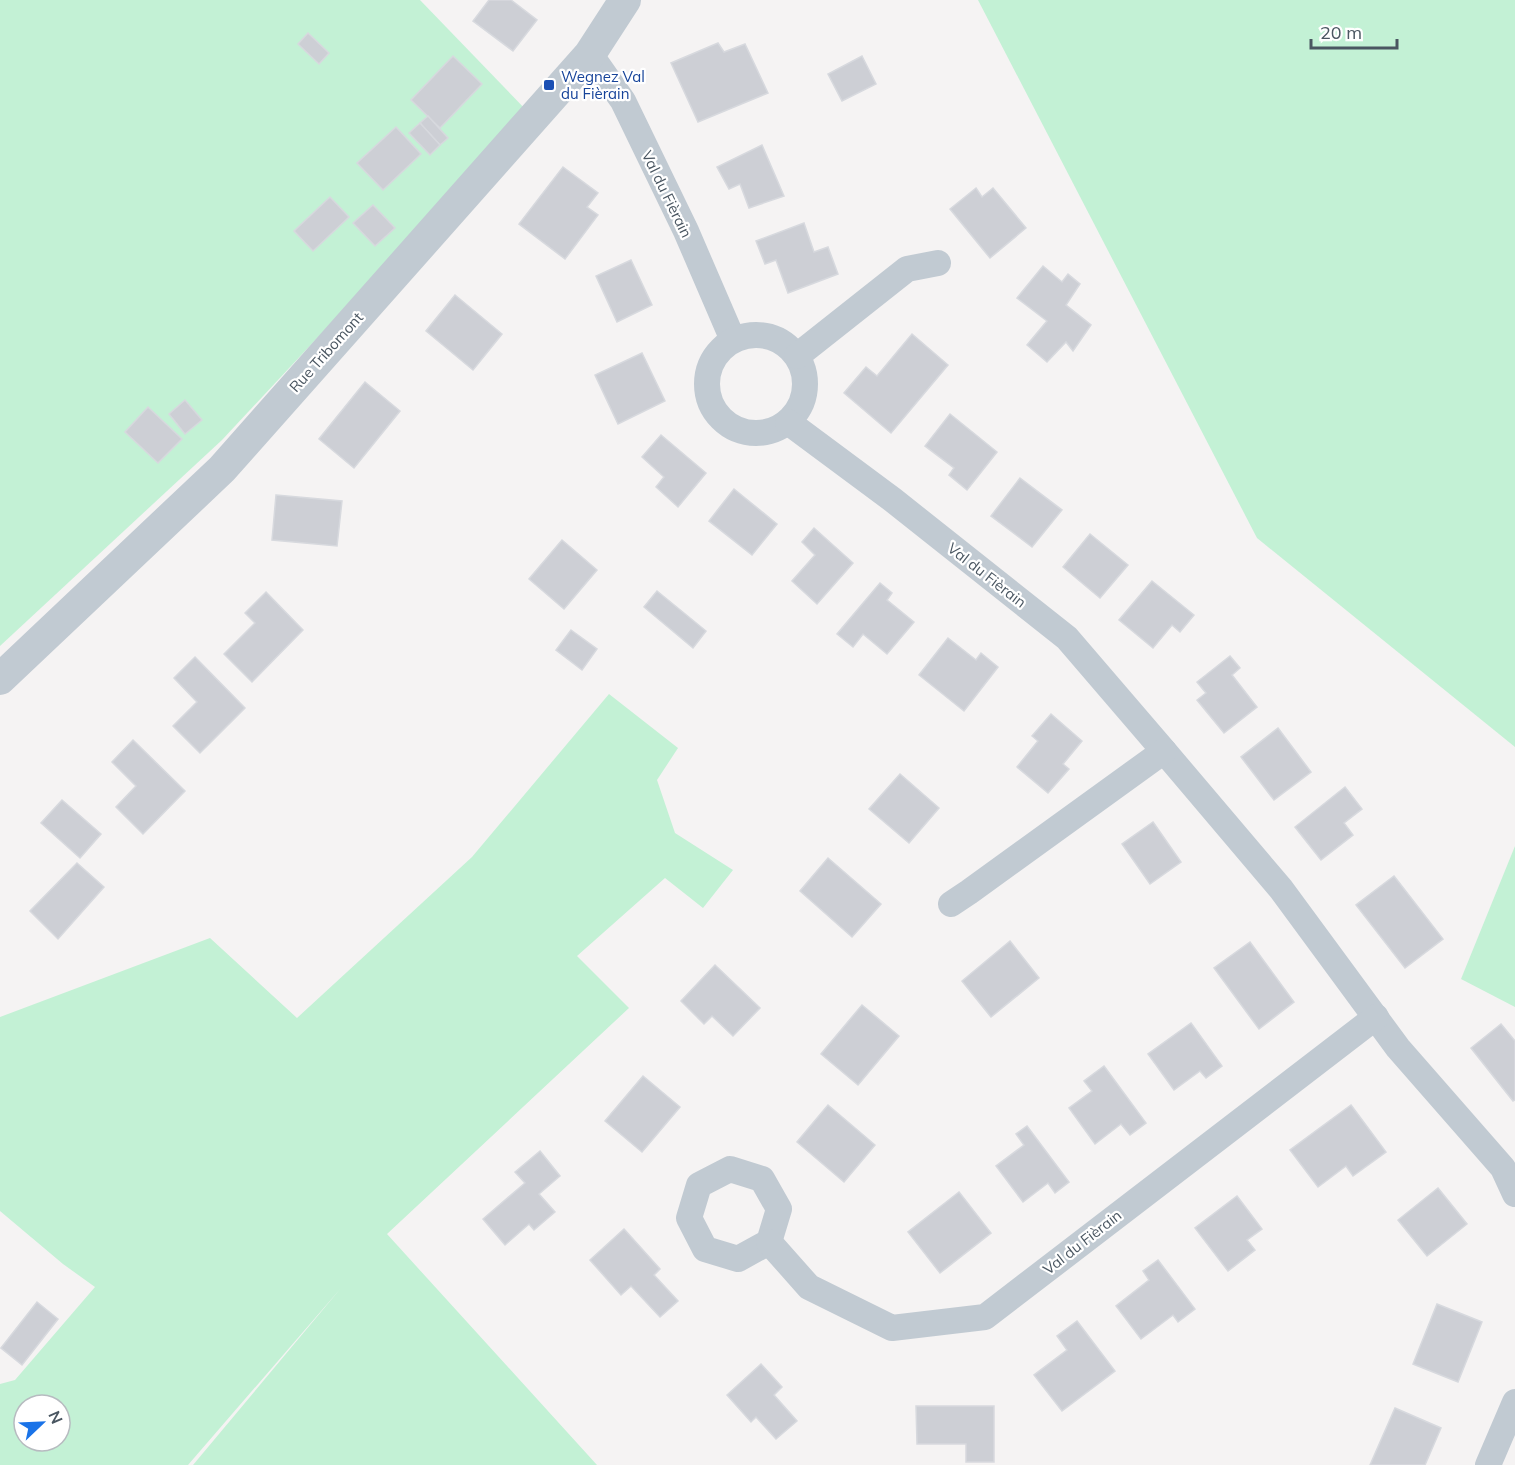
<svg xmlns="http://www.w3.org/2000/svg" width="1515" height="1465" viewBox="0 0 1515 1465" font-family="Mulish,sans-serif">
  <rect width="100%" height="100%" fill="#f5f3f3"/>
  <g fill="#c3f1d5" fill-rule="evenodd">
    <path d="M 0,0 L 420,0 L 528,112 L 222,440 L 0,646 Z"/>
    <path d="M 978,0 L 1515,0 L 1515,747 L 1257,538 Z"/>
    <path d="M 609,694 L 678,748 L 657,780 L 675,833 L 733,870 L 703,908 L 665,878 L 577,956 L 629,1008 L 387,1234 L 597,1465 L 193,1465 L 341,1288 L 188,1465 L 0,1465 L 0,1384 L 15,1380 L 95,1287 L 63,1264 L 0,1211 L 0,1017 L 210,938 L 297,1018 L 472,857 ZM 24,1405 L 60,1405 L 60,1441 L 24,1441 Z"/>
    <path d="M 1515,846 L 1515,1007 L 1461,979 Z"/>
  </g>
  <g fill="#cdcfd5" stroke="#d7d9de" stroke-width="1.5">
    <path d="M 489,0 L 511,0 L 537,20 L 513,51 L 473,21 Z"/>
    <path d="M 308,33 L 329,53 L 319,64 L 298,44 Z"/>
    <path d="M 718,43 L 724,52 L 745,44 L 768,93 L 698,122 L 671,63 Z"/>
    <path d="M 453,56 L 482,84 L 440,128 L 411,100 Z"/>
    <path d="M 862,56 L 876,84 L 842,101 L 828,74 Z"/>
    <path d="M 428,116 L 448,138 L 440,145 L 420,123 Z"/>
    <path d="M 420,123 L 440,145 L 430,155 L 409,133 Z"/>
    <path d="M 396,127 L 421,154 L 383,190 L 357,163 Z"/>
    <path d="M 762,145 L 784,196 L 749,208 L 740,184 L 729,189 L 717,167 Z"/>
    <path d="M 563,167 L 598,193 L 587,207 L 598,215 L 565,259 L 519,224 Z"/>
    <path d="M 976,188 L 982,197 L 993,188 L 1026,228 L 990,258 L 950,209 Z"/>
    <path d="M 330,197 L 349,217 L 313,251 L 294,231 Z"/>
    <path d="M 373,205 L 395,228 L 375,246 L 353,223 Z"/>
    <path d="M 804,223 L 814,252 L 828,247 L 838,274 L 788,293 L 776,260 L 765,264 L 756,241 Z"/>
    <path d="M 631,260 L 652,305 L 617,322 L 596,276 Z"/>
    <path d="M 1043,266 L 1062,282 L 1068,274 L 1080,284 L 1066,305 L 1091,325 L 1073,351 L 1066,342 L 1047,362 L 1027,345 L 1047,321 L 1017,298 Z"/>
    <path d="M 455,295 L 502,334 L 473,370 L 426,331 Z"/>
    <path d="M 912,334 L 948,365 L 891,433 L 844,393 L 866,367 L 877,376 Z"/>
    <path d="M 642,353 L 665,401 L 618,424 L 595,375 Z"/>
    <path d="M 365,382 L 400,411 L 354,468 L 319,439 Z"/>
    <path d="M 185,400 L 202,420 L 185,434 L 169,414 Z"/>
    <path d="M 148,407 L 182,439 L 158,463 L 125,432 Z"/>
    <path d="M 950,414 L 997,452 L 967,490 L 949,475 L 954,468 L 925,446 Z"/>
    <path d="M 661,435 L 706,473 L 678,507 L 656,487 L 664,477 L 642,457 Z"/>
    <path d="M 1020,478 L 1062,510 L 1032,547 L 991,516 Z"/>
    <path d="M 734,489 L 777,524 L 752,555 L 709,521 Z"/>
    <path d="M 276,495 L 342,501 L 337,546 L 272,540 Z"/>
    <path d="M 814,528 L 853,563 L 817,604 L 792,581 L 815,555 L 802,542 Z"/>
    <path d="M 1090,534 L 1128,565 L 1100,598 L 1063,567 Z"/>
    <path d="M 562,540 L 597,570 L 564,609 L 529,579 Z"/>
    <path d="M 1152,581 L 1194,615 L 1180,632 L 1172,625 L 1153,648 L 1119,620 Z"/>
    <path d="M 880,583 L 892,593 L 887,600 L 914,622 L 887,654 L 863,634 L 853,647 L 837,634 Z"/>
    <path d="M 657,591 L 706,631 L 693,648 L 644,607 Z"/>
    <path d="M 266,592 L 303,630 L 252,682 L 224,654 L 255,623 L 245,613 Z"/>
    <path d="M 571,630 L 597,649 L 582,670 L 556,650 Z"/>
    <path d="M 948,638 L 976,660 L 981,653 L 998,667 L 964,711 L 919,675 Z"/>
    <path d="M 1230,656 L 1240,668 L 1232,675 L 1257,707 L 1224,733 L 1197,700 L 1206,693 L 1197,682 Z"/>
    <path d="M 195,657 L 245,708 L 200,753 L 173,726 L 197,702 L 174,678 Z"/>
    <path d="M 1051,714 L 1082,741 L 1063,764 L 1069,769 L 1048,793 L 1017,767 L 1038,741 L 1032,736 Z"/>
    <path d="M 1278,728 L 1311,772 L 1274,800 L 1241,757 Z"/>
    <path d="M 133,740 L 185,791 L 143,834 L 116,807 L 136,786 L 112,762 Z"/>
    <path d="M 900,774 L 939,808 L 909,843 L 869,809 Z"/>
    <path d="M 1345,787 L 1362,809 L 1344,823 L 1353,835 L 1321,860 L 1295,827 Z"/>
    <path d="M 62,800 L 101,834 L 80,858 L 41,823 Z"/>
    <path d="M 1153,822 L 1181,862 L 1150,884 L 1122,844 Z"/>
    <path d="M 828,858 L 881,904 L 852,937 L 800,891 Z"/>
    <path d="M 77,863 L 104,887 L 58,939 L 30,911 Z"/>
    <path d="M 1394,876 L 1443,939 L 1405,968 L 1356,905 Z"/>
    <path d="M 1010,941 L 1039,978 L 991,1017 L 962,981 Z"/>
    <path d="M 1250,942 L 1294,1002 L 1259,1029 L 1214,968 Z"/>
    <path d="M 715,965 L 760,1008 L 733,1036 L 712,1016 L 704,1024 L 681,1001 Z"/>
    <path d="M 862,1005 L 899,1036 L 858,1085 L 821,1054 Z"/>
    <path d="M 1191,1023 L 1222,1066 L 1206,1078 L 1200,1071 L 1174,1090 L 1148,1054 Z"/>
    <path d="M 1501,1024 L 1515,1041 L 1515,1100 L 1513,1101 L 1471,1048 Z"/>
    <path d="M 1104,1066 L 1146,1123 L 1130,1135 L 1121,1124 L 1095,1144 L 1069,1108 L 1092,1091 L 1084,1081 Z"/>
    <path d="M 643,1076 L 680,1107 L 642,1152 L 605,1121 Z"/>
    <path d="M 828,1105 L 875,1145 L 844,1182 L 797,1142 Z"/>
    <path d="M 1351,1105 L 1386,1152 L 1353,1176 L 1346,1166 L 1318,1187 L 1290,1150 Z"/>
    <path d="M 1027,1126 L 1069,1182 L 1055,1193 L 1048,1183 L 1023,1202 L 996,1166 L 1024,1145 L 1016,1134 Z"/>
    <path d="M 540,1151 L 560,1176 L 539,1194 L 555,1212 L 534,1230 L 529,1224 L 505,1245 L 483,1219 L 525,1183 L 515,1172 Z"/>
    <path d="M 1438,1188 L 1467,1224 L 1427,1256 L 1398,1220 Z"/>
    <path d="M 959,1192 L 991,1233 L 940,1273 L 908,1232 Z"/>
    <path d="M 1237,1196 L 1262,1229 L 1247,1240 L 1255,1250 L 1228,1271 L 1195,1228 Z"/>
    <path d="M 624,1229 L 660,1269 L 654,1275 L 678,1301 L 660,1317 L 631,1286 L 621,1295 L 590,1260 Z"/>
    <path d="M 1158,1260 L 1195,1309 L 1178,1322 L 1173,1315 L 1141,1339 L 1116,1306 L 1149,1280 L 1143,1271 Z"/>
    <path d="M 37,1302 L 58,1319 L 22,1365 L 1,1348 Z"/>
    <path d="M 1437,1304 L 1482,1322 L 1458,1382 L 1413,1364 Z"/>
    <path d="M 1077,1321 L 1115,1371 L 1062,1411 L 1034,1375 L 1067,1350 L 1057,1336 Z"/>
    <path d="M 761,1364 L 782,1387 L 774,1395 L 797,1421 L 776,1439 L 756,1417 L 751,1422 L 727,1395 Z"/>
    <path d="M 916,1406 L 994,1406 L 994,1462 L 966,1462 L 966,1444 L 917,1444 Z"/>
    <path d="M 1395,1408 L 1441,1428 L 1425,1465 L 1370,1465 Z"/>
  </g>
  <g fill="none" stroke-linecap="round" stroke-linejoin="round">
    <g stroke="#c1cad2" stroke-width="26">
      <path d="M 590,54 L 623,101 L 686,231 L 733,340"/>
      <circle cx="756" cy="384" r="49"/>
      <path d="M 797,356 L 907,269 L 938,263"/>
      <path d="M 788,422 L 893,500 L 1067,638 L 1164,751 L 1281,889 L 1398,1048 L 1503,1168 L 1515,1194"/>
      <path d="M 951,904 L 969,892 L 1164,751"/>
      <path d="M 730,1169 L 762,1179 L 779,1209 L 769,1242 L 738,1259 L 705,1249 L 689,1218 L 699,1185 Z"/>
      <path d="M 769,1242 L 809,1287 L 892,1328 L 985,1317 L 1376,1017"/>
      <path d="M 1488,1465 L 1515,1402"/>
    </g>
    <path stroke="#c1cad2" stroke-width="32" d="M 0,679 L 222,469 L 590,54 L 625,0"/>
  </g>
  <rect fill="#1a4fb4" stroke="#fff" stroke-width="2" x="543" y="79" width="12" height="12" rx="3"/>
  <g text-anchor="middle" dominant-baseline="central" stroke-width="4.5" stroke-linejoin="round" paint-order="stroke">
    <g font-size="15" fill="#164399" stroke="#fff" text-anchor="start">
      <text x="561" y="76">Wegnez Val<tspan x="561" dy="17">du Fièrain</tspan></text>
    </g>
    <g font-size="15" fill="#4a5661" stroke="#fff">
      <text transform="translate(667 194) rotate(64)">Val du Fièrain</text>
      <text transform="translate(326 352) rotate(-48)">Rue Tribomont</text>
      <text transform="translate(987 575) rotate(38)">Val du Fièrain</text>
      <text transform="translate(1082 1242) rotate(-38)">Val du Fièrain</text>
    </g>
  </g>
  <g transform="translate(42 1423) rotate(67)"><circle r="28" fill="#ffffff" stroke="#b7bbc0" stroke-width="1.5"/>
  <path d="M0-4.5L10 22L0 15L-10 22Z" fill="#1a73e8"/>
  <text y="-9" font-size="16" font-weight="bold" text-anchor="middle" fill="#4a5661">N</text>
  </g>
  <path d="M1311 39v9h86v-9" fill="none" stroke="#4a5661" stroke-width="3"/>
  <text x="1320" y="39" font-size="18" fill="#4a5661" stroke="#ffffff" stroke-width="4.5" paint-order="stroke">20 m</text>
</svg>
